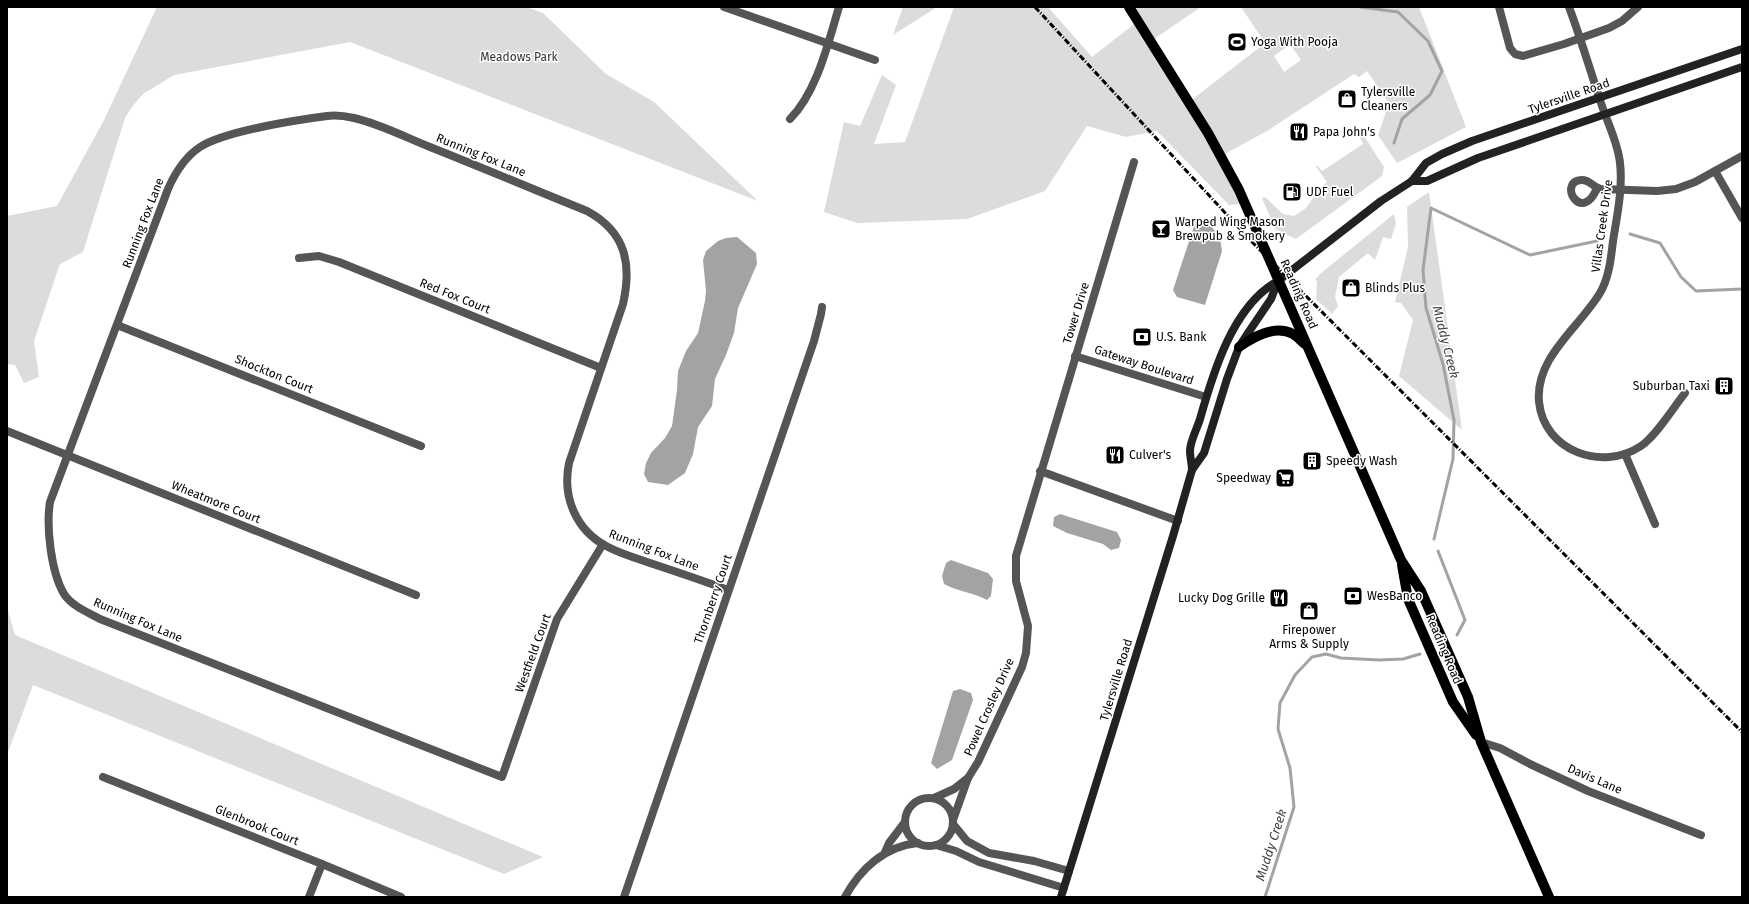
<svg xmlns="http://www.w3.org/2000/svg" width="1749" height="904" viewBox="0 0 1749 904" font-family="'Fira Sans',sans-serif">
  <rect width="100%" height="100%" fill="#fff"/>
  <g fill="#dcdcdc" fill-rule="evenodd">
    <path d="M 157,7 L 526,7 L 543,13 L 606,74 L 654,102 L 758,201 L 350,42 L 174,75 L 143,94 L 131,108 L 125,118 L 83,252 L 60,264 L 34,341 L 39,377 L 24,383 L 15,365 L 7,364 L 7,216 L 57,206 L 104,120 Z"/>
    <path d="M 903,7 L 937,7 L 893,35 Z"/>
    <path d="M 954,7 L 1048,7 L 1092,57 L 1138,21 L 1129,7 L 1201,7 L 1151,41 L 1189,102 L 1265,43 L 1241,7 L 1419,7 L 1466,127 L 1397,163 L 1378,135 L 1389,103 L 1367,71 L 1359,77 L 1354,74 L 1267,131 L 1221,156 L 1245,204 L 1229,205 L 1157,131 L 1126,137 L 1087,126 L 1045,191 L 967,219 L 857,223 L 824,212 L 844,122 L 860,126 L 882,75 L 896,85 L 874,144 L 905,142 ZM 1290,44 L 1301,60 L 1284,72 L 1274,56 Z"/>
    <path d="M 1364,136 L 1384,167 L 1382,176 L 1296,239 L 1275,229 L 1262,198 L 1265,197 L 1283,214 L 1294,216 L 1306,208 L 1321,187 L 1327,182 L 1316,167 L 1317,165 L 1322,171 L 1363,144 L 1360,138 Z"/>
    <path d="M 1429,192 L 1462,430 L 1399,376 L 1413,320 L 1401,303 L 1395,302 L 1408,247 L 1407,207 Z"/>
    <path d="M 1394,214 L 1396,224 L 1391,239 L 1383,237 L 1375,260 L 1368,253 L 1339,277 L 1335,297 L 1338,306 L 1332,314 L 1316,299 L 1317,281 L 1315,280 L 1320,274 Z"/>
    <path d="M 7,607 L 15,635 L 543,857 L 504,874 L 33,685 L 7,755 Z"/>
  </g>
  <g fill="#a3a3a3">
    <path d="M 1196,220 L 1212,227 L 1220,238 L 1222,251 L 1205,305 L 1177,297 L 1173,290 Z"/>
    <path d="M 737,237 L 756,253 L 757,264 L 738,308 L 734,333 L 726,355 L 715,379 L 712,406 L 698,427 L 693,454 L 685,473 L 668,485 L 648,482 L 644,474 L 646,463 L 651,453 L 665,438 L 672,426 L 677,390 L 678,371 L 686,351 L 698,333 L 705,301 L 706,291 L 703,260 L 706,251 L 718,241 L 726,238 Z"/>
    <path d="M 1060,514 L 1117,532 L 1121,540 L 1119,548 L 1111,550 L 1103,544 L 1067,533 L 1053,526 L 1054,517 Z"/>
    <path d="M 951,560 L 988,573 L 993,579 L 991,596 L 987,600 C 972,592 959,592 944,584 L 942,576 L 946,563 Z"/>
    <path d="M 960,689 L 971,693 L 973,700 L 952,760 L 937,769 L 931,763 L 953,691 Z"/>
  </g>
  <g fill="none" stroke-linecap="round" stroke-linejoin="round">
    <g stroke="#a3a3a3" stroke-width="3">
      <path d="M 1360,7 L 1398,12 L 1428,41 L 1442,71 L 1430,95 L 1402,119 L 1394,143"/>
      <path d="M 1630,234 L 1660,243 L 1681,277 L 1696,291 L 1742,289"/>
      <path d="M 1434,539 L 1453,459 L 1454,420 L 1443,364 L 1426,308 L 1423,270 L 1431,208 L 1530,255 L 1597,241"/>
      <path d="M 1438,551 L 1465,620 L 1457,635"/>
      <path d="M 1265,897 L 1294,807 L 1290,768 L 1278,729 L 1280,703 L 1295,675 L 1312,657 L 1326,654 L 1341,658 L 1379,660 L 1403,659 L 1420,654"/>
    </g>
    <g stroke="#555" stroke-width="8">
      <path d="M 724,7 L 875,60"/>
      <path d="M 1499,7 L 1510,48 L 1515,54 L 1523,56 L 1564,44 L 1609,28 L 1622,21 L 1638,7"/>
      <path d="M 1569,7 C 1581,39 1591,73 1602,106 C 1608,124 1618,143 1620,163 C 1623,188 1617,216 1613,241 C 1611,258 1609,278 1600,293 C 1579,328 1535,357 1539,402 C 1544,451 1602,472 1641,446 C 1656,436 1673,408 1685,393"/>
      <path d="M 790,119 C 817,92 828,43 839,7"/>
      <path d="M 1715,171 L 1742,218"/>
      <path d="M 1597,188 C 1582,225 1557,182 1581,180 C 1590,179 1593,188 1601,189 L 1657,191 L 1676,189 L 1695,182 L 1742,156"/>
      <path d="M 299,258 L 319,256 L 339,262 L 601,368"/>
      <path d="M 117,325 L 421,446"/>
      <path d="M 1075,356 L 1206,397"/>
      <path d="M 7,431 L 416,595"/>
      <path d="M 1625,454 L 1655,524"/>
      <path d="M 1040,471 L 1178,521"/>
      <path d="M 603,544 L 557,619 L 502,777 L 100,619 C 87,612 72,606 64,594 C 51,572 46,527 50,502 L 168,189 C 175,173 185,157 200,147 C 225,131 296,120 327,116 C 335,115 345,116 354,118 C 380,124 405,137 430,147 C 483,168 535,190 587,211 C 626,232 632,264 623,304 L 569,463 C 562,497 576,531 608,547 C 623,555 640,559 656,565 C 680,573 704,581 728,590"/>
      <path d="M 1481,742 L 1500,748 L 1530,764 L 1588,791 L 1701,835"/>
      <path d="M 103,777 L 322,864 L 401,897"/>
      <path d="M 934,798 L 954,789 L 968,778"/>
      <circle cx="929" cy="822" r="24"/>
      <path d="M 953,820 L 968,778 L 978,762 L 1022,667 L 1026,653 L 1028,626 L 1016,581 L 1016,556 L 1134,162"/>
      <path d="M 953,824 L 967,841 L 989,853 L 1034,861 L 1069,871"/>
      <path d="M 936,845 L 956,851 L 979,862 L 1064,888"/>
      <path d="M 885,852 L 889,843 L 905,822"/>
      <path d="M 309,897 L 322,864"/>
      <path d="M 624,897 L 814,341 L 821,314 L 822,307"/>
      <path d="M 845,897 C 860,869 885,846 918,843"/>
    </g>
    <g stroke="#222" stroke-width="8">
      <path d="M 1412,181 L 1427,181 L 1478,158 L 1742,67"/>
      <path d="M 1192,470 C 1192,464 1190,457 1190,451 C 1190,441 1197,429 1200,419 C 1213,373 1233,305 1278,281 L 1381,201 L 1412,181 L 1426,163 L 1442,154 L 1472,141 L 1742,49"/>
      <path d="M 1061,897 L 1173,536 L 1192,470 L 1204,453 L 1227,379 L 1239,347 L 1248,333 L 1271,299 L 1278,281"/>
    </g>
    <g stroke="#000" stroke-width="10">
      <path d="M 1129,7 L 1208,133 L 1239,190 L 1401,560 L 1421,591 L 1468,697 L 1481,742 L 1549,897"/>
      <path d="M 1239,347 C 1253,337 1275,324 1293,334 C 1297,336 1301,341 1305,344"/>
      <path d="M 1402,565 L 1408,599 L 1453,702 L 1476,735"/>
    </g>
    <path stroke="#000" stroke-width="3" stroke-dasharray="6 2 1 2" stroke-linecap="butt" d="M 1035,7 L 1253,243 L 1742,732"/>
  </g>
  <defs>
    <g id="stadium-square" transform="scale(1)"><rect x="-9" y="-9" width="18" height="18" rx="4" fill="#000" stroke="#fff"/><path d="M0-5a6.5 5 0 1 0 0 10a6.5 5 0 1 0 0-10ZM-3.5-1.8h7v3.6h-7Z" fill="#fff"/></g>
    <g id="shop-square" transform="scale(1)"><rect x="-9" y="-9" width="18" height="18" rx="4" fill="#000" stroke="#fff"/><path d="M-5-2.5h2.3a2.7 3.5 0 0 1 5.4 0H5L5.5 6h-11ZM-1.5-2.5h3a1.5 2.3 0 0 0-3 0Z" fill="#fff"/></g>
    <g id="restaurant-square" transform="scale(1)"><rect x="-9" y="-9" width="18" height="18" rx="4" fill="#000" stroke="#fff"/><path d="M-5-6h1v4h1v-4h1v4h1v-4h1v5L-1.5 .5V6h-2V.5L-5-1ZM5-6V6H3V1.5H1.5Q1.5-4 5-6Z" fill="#fff"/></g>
    <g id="fuel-square" transform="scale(1)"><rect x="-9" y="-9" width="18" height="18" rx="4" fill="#000" stroke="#fff"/><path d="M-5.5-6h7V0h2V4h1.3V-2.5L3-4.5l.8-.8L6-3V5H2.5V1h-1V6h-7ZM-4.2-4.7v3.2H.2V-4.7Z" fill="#fff"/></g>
    <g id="bar-square" transform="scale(1)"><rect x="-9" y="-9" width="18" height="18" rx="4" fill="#000" stroke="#fff"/><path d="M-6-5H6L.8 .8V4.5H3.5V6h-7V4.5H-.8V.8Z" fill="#fff"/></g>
    <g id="bank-square" transform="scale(1)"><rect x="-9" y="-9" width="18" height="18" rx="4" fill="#000" stroke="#fff"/><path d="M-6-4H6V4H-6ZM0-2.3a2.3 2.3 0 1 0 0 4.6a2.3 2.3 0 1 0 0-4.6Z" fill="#fff"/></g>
    <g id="building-square" transform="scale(1)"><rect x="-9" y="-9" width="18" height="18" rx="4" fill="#000" stroke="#fff"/><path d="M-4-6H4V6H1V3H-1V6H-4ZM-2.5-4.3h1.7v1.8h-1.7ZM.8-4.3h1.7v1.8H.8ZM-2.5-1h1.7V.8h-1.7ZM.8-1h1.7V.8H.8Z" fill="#fff"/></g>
    <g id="supermarket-square" transform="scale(1)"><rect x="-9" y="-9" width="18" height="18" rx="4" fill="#000" stroke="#fff"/><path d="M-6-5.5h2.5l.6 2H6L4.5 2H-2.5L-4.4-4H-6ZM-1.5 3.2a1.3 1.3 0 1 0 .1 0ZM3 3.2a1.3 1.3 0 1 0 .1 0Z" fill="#fff"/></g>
  </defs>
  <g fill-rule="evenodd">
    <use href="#stadium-square" x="1237" y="42"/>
    <use href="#shop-square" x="1347" y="99"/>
    <use href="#restaurant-square" x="1299" y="132"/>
    <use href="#fuel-square" x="1292" y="192"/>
    <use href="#bar-square" x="1161" y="229"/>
    <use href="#shop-square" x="1351" y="288"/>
    <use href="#bank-square" x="1142" y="337"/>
    <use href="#building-square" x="1724" y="386"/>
    <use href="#restaurant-square" x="1115" y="455"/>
    <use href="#building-square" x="1312" y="461"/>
    <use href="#supermarket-square" x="1285" y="478"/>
    <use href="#bank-square" x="1353" y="596"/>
    <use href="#restaurant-square" x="1279" y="598"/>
    <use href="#shop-square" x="1309" y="611"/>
  </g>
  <g text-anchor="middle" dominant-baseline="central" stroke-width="3" stroke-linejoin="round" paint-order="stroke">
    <g font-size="12" fill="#000" stroke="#fff" text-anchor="start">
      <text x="1251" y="42">Yoga With Pooja</text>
      <text x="1361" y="92">Tylersville<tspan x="1361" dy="14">Cleaners</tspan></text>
      <text x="1313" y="132">Papa John's</text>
      <text x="1306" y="192">UDF Fuel</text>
      <text x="1175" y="222">Warped Wing Mason<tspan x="1175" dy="14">Brewpub &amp; Smokery</tspan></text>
      <text x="1365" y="288">Blinds Plus</text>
      <text x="1156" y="337">U.S. Bank</text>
      <text x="1710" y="386" text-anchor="end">Suburban Taxi</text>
      <text x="1129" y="455">Culver's</text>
      <text x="1326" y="461">Speedy Wash</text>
      <text x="1271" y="478" text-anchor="end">Speedway</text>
      <text x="1367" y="596">WesBanco</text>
      <text x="1265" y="598" text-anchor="end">Lucky Dog Grille</text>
      <text x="1309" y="630" text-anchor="middle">Firepower<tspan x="1309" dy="14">Arms &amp; Supply</tspan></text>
    </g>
    <g font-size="12" fill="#333" stroke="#fff">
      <text x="519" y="57">Meadows Park</text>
    </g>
    <g font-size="12" fill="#000" stroke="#fff">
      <text transform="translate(1569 96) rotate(-19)">Tylersville Road</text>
      <text transform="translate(481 155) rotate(22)">Running Fox Lane</text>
      <text transform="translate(143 223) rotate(-69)">Running Fox Lane</text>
      <text transform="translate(1602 226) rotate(-82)">Villas Creek Drive</text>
      <text transform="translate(1299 294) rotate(66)">Reading Road</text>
      <text transform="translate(455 296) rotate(22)">Red Fox Court</text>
      <text transform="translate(1076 313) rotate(-73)">Tower Drive</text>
      <text transform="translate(1144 365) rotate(18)">Gateway Boulevard</text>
      <text transform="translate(274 374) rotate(22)">Shockton Court</text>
      <text transform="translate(216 502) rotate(22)">Wheatmore Court</text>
      <text transform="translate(654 550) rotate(21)">Running Fox Lane</text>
      <text transform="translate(713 599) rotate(-71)">Thornberry Court</text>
      <text transform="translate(138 620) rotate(23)">Running Fox Lane</text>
      <text transform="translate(1444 649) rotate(67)">Reading Road</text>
      <text transform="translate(533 653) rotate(-70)">Westfield Court</text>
      <text transform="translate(1116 680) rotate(-73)">Tylersville Road</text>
      <text transform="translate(989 707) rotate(-66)">Powel Crosley Drive</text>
      <text transform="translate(1595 779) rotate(23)">Davis Lane</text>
      <text transform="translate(257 825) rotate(22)">Glenbrook Court</text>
    </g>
    <g font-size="13" font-style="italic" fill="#444" stroke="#fff">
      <text transform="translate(1446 342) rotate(76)">Muddy Creek</text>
      <text transform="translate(1271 845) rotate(-72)">Muddy Creek</text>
    </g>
  </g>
  <rect width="1749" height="904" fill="none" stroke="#000000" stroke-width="16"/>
</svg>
